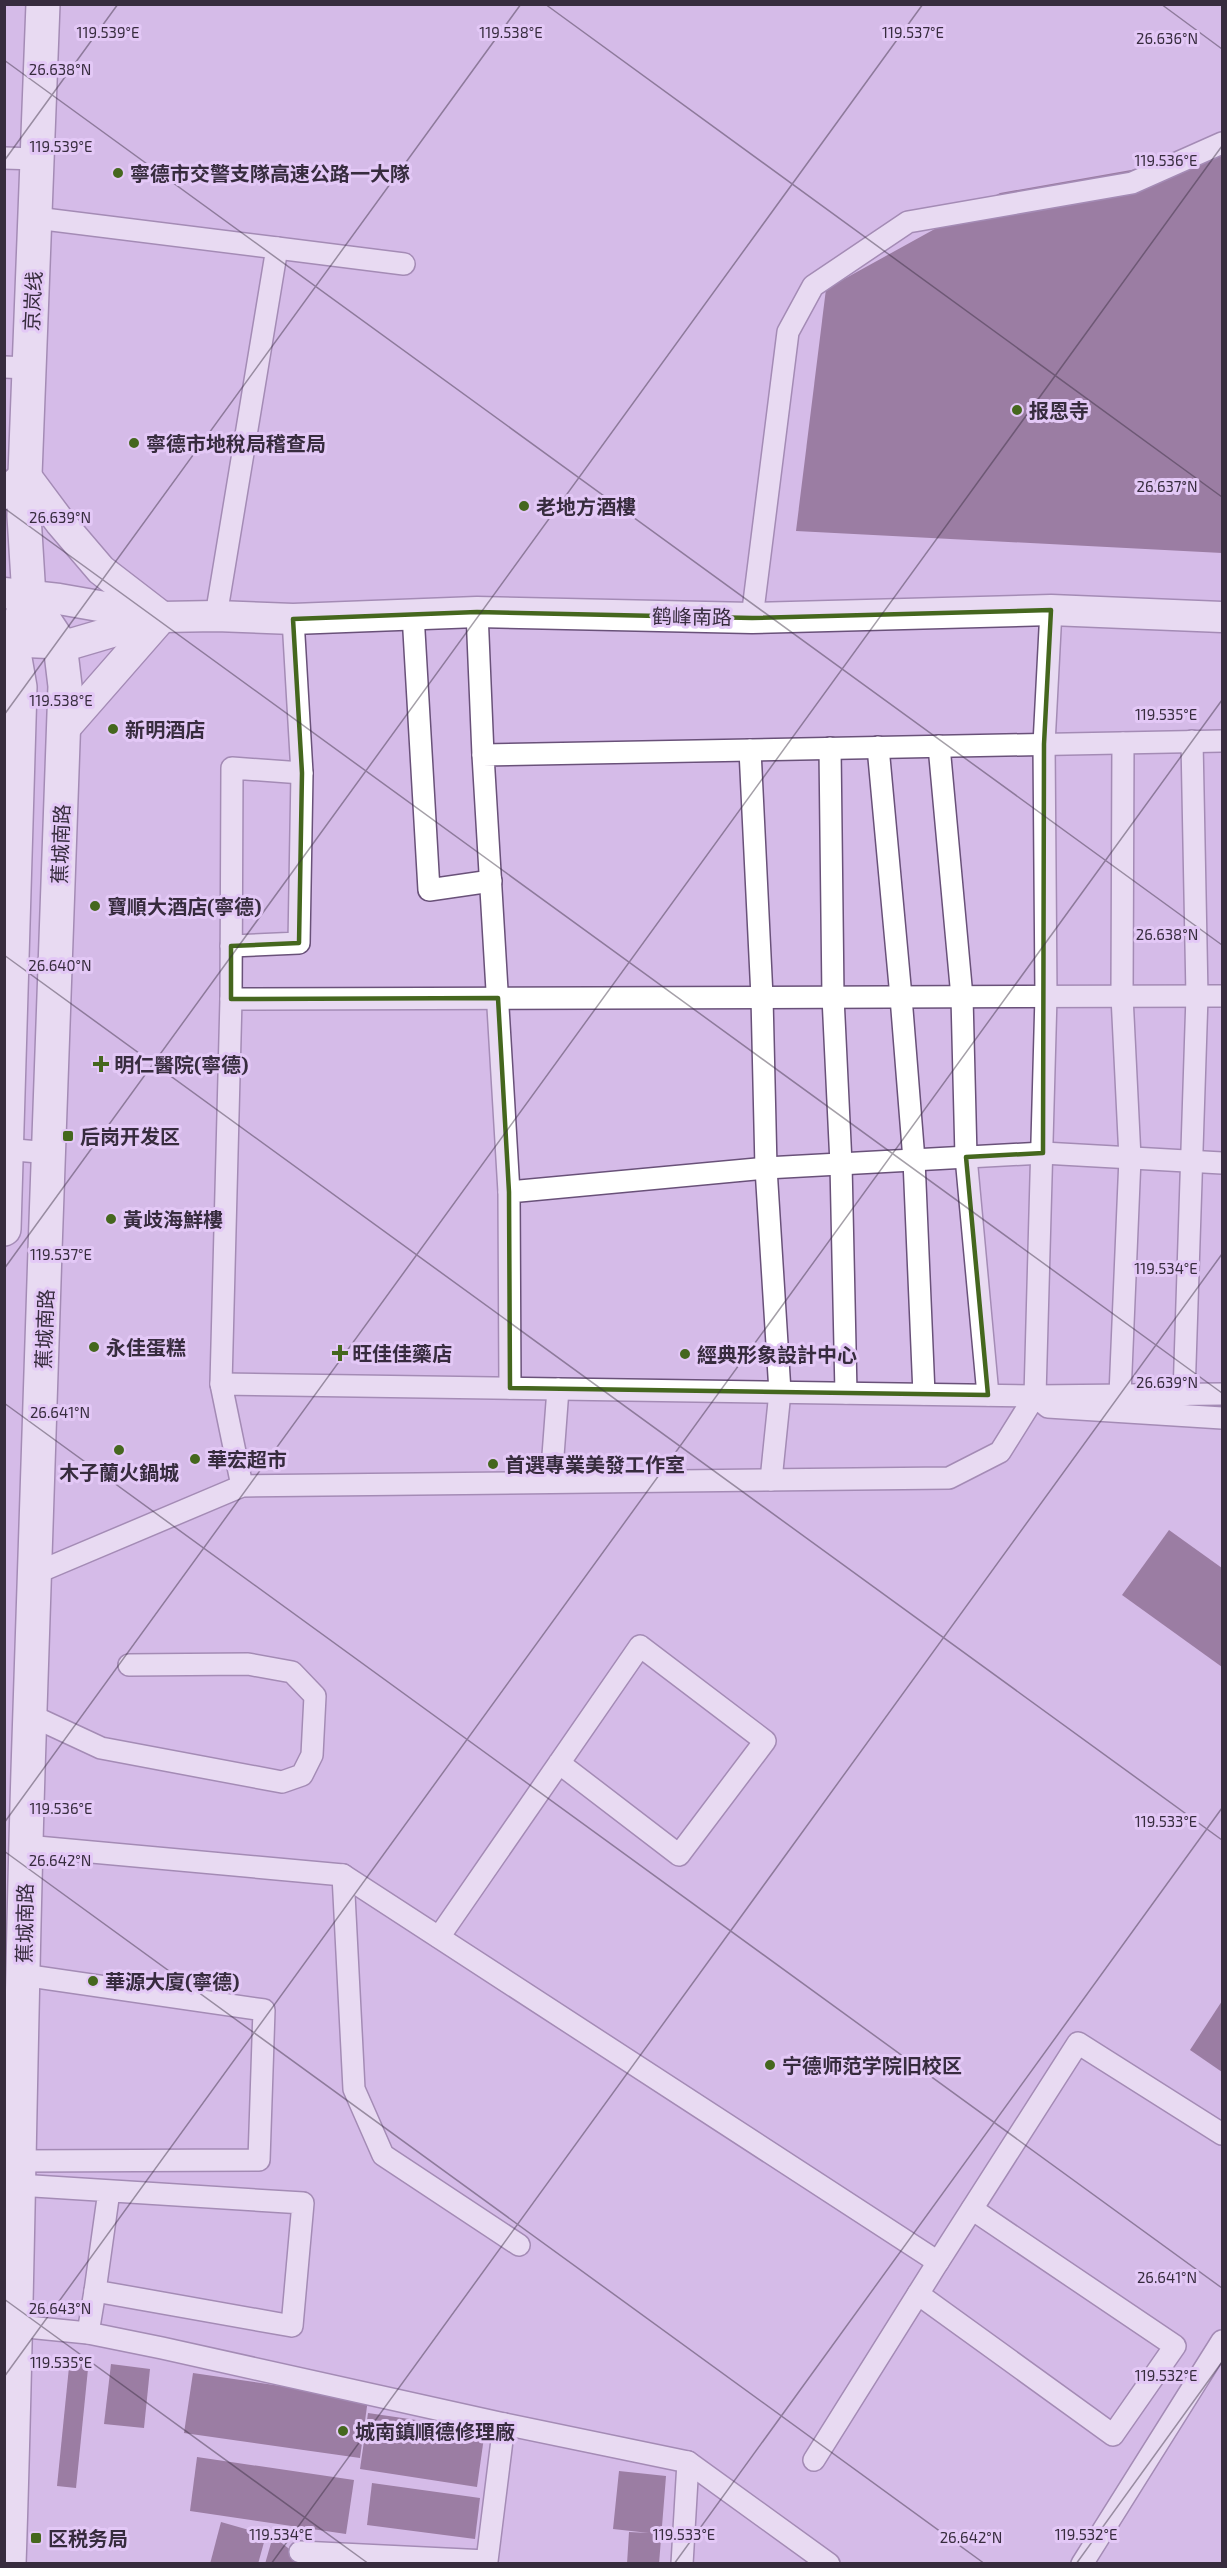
<svg xmlns="http://www.w3.org/2000/svg" width="1227" height="2568" viewBox="0 0 1227 2568" font-family="'Exo 2','Noto Sans SC',sans-serif">
  <rect width="100%" height="100%" fill="#d5bbe8"/>
  <g fill="#553150">
    <path d="M 1222,154 L 1222,553 L 796,531 L 826,289 L 1000,193 Z"/>
    <path d="M 1169,1530 L 1222,1568 L 1222,1667 L 1122,1595 Z"/>
    <path d="M 1222,2001 L 1222,2072 L 1190,2050 Z"/>
    <path d="M 70,2357 L 89,2359 L 76,2488 L 57,2486 Z"/>
    <path d="M 111,2364 L 150,2369 L 144,2428 L 104,2424 Z"/>
    <path d="M 193,2373 L 368,2399 L 360,2458 L 184,2433 Z"/>
    <path d="M 368,2413 L 485,2430 L 477,2487 L 360,2469 Z"/>
    <path d="M 197,2457 L 354,2480 L 346,2534 L 190,2511 Z"/>
    <path d="M 619,2471 L 666,2476 L 659,2564 L 627,2564 L 629,2532 L 649,2533 L 613,2529 Z"/>
    <path d="M 372,2483 L 480,2498 L 475,2539 L 367,2525 Z"/>
    <path d="M 221,2522 L 266,2535 L 258,2564 L 210,2564 Z"/>
    <path d="M 273,2536 L 303,2560 L 302,2564 L 265,2564 Z"/>
  </g>
  <g fill="none" stroke-linecap="round" stroke-linejoin="round">
    <g stroke="#695179" stroke-width="24">
      <g id="street">
        <path d="M 4,158 L 38,159"/>
        <path d="M 36,218 L 277,248 L 216,616"/>
        <path d="M 277,248 L 404,264"/>
        <path d="M 4,367 L 29,368"/>
        <path d="M 477,612 L 483,755"/>
        <path d="M 413,614 L 429,890 L 491,881"/>
        <path d="M 752,618 L 788,332 L 813,286 L 908,222 L 1132,183 L 1222,143"/>
        <path d="M 939,746 L 962,997 L 966,1157 L 988,1395"/>
        <path d="M 878,747 L 901,997 L 914,1160 L 924,1394"/>
        <path d="M 830,748 L 833,997 L 841,1164 L 846,1393"/>
        <path d="M 750,750 L 762,997 L 766,1168 L 780,1392 L 771,1480"/>
        <path d="M 231,946 L 299,943 L 302,773"/>
        <path d="M 231,999 L 232,768 L 302,773 L 293,619"/>
        <path d="M 4,1149 L 50,1153"/>
        <path d="M 509,1192 L 483,755 L 1222,741"/>
        <path d="M 221,1384 L 231,999 L 1222,996"/>
        <path d="M 510,1388 L 509,1192 L 766,1168 L 1043,1153 L 1222,1163"/>
        <path d="M 1120,1395 L 1130,1158 L 1122,996 L 1123,743"/>
        <path d="M 1184,1395 L 1197,996 L 1192,741"/>
        <path d="M 1035,1396 L 1046,996 L 1044,744 L 1051,610"/>
        <path d="M 551,1482 L 558,1389"/>
        <path d="M 242,1486 L 221,1384 L 1035,1396 L 1222,1394"/>
        <path d="M 36,1573 L 242,1486 L 949,1478 L 1000,1452 L 1035,1396 L 1048,1407 L 1222,1418"/>
        <path d="M 30,1715 L 101,1748 L 282,1782 L 302,1775 L 312,1755 L 315,1696 L 292,1672 L 248,1664 L 129,1665"/>
        <path d="M 26,1846 L 343,1875 L 938,2262 L 1078,2043 L 1222,2134"/>
        <path d="M 343,1875 L 354,2089 L 383,2155 L 519,2245"/>
        <path d="M 439,1937 L 640,1646 L 765,1741 L 679,1855 L 559,1763"/>
        <path d="M 19,2161 L 259,2160 L 264,2010 L 23,1975"/>
        <path d="M 18,2185 L 303,2203 L 292,2326 L 95,2291 L 109,2191"/>
        <path d="M 918,2294 L 1113,2435 L 1175,2346 L 972,2209"/>
        <path d="M 17,2326 L 88,2333 L 162,2348 L 504,2424 L 688,2462 L 682,2564"/>
        <path d="M 88,2333 L 95,2291"/>
        <path d="M 814,2460 L 938,2262"/>
        <path d="M 688,2462 L 829,2564"/>
        <path d="M 300,2552 L 487,2561 L 504,2424"/>
        <path d="M 1082,2564 L 1222,2341"/>
      </g>
    </g>
    <g stroke="#695179" stroke-width="33">
      <g id="secondary">
        <path d="M 4,494 L 25,475 L 60,522 L 101,570 L 162,617 L 64,729"/>
        <path d="M 4,593 L 59,599 L 162,617 L 216,616 L 293,619 L 477,612 L 752,618 L 1051,610 L 1222,617"/>
        <path d="M 4,641 L 71,644 L 156,619"/>
      </g>
    </g>
    <g stroke="#695179" stroke-width="36">
      <g id="highway">
        <path d="M 4,1229 L 20,687 L 12,641 L 29,597 L 24,516 L 25,475 L 43,4"/>
        <path d="M 9,2564 C 18,2299 20,2035 28,1771 C 39,1409 52,1048 65,686 L 60,644 L 29,597"/>
      </g>
    </g>
    <use href="#street" stroke="#fff" stroke-width="21"/>
    <use href="#secondary" stroke="#fff" stroke-width="30"/>
    <use href="#highway" stroke="#fff" stroke-width="33"/>
  </g>
  <path d="M0 0H1227V2568H0ZM 1051,610 L 1044,744 L 1043,1153 L 966,1157 L 988,1395 L 510,1388 L 509,1192 L 498,998 L 231,999 L 231,946 L 299,943 L 302,773 L 293,619 L 477,612 L 752,618 Z" fill="#d5bbe8" fill-opacity=".55" fill-rule="evenodd"/>
  <path fill="none" stroke="#45671e" stroke-width="4.5" stroke-linejoin="round" d="M 1051,610 L 1044,744 L 1043,1153 L 966,1157 L 988,1395 L 510,1388 L 509,1192 L 498,998 L 231,999 L 231,946 L 299,943 L 302,773 L 293,619 L 477,612 L 752,618 Z"/>
  <path fill="none" stroke="#372c3e" stroke-width="1.5" stroke-opacity="0.45" d="M 545,4 L 1222,497M 1161,4 L 1222,49M 4,60 L 1222,945M 4,161 L 118,4M 4,508 L 1222,1393M 4,715 L 521,4M 4,955 L 1222,1840M 4,1269 L 923,4M 4,1403 L 1222,2288M 4,1823 L 1222,146M 4,1851 L 985,2564M 4,2299 L 369,2564M 4,2377 L 1222,700M 271,2564 L 1222,1254M 674,2564 L 1222,1808M 1076,2564 L 1222,2362"/>
  <g fill="#45671e" stroke="#e3c8f6" stroke-width="2">
    <circle cx="118" cy="173" r="6"/>
    <circle cx="1017" cy="410" r="6"/>
    <circle cx="134" cy="443" r="6"/>
    <circle cx="524" cy="506" r="6"/>
    <circle cx="113" cy="729" r="6"/>
    <circle cx="95" cy="906" r="6"/>
    <path d="M98 1055h6v6h6v6h-6v6h-6v-6h-6v-6h6z"/>
    <rect x="62" y="1130" width="12" height="12" rx="3"/>
    <circle cx="111" cy="1219" r="6"/>
    <circle cx="94" cy="1347" r="6"/>
    <path d="M337 1344h6v6h6v6h-6v6h-6v-6h-6v-6h6z"/>
    <circle cx="685" cy="1354" r="6"/>
    <circle cx="119" cy="1450" r="6"/>
    <circle cx="195" cy="1459" r="6"/>
    <circle cx="493" cy="1464" r="6"/>
    <circle cx="93" cy="1981" r="6"/>
    <circle cx="770" cy="2065" r="6"/>
    <circle cx="343" cy="2431" r="6"/>
    <rect x="30" y="2532" width="12" height="12" rx="3"/>
  </g>
  <g text-anchor="middle" dominant-baseline="central" stroke-width="6" stroke-linejoin="round" paint-order="stroke">
    <g font-size="20" font-weight="bold" fill="#372c3e" stroke="#e3c8f6" text-anchor="start">
      <text x="130" y="173">寧德市交警支隊高速公路一大隊</text>
      <text x="1029" y="410">报恩寺</text>
      <text x="146" y="443">寧德市地稅局稽查局</text>
      <text x="536" y="506">老地方酒樓</text>
      <text x="125" y="729">新明酒店</text>
      <text x="107" y="906">寶順大酒店(寧德)</text>
      <text x="114" y="1064">明仁醫院(寧德)</text>
      <text x="80" y="1136">后岗开发区</text>
      <text x="123" y="1219">黃歧海鮮樓</text>
      <text x="106" y="1347">永佳蛋糕</text>
      <text x="352" y="1353">旺佳佳藥店</text>
      <text x="697" y="1354">經典形象設計中心</text>
      <text x="207" y="1459">華宏超市</text>
      <text x="505" y="1464">首選專業美發工作室</text>
      <text x="119" y="1472" text-anchor="middle">木子蘭火鍋城</text>
      <text x="105" y="1981">華源大廈(寧德)</text>
      <text x="782" y="2065">宁德师范学院旧校区</text>
      <text x="355" y="2431">城南鎮順德修理廠</text>
      <text x="48" y="2538">区税务局</text>
    </g>
    <g font-size="20" fill="#372c3e" stroke="#e3c8f6">
      <text transform="translate(32 301) rotate(-87)">京岚线</text>
      <text transform="translate(692 616) rotate(1)">鹤峰南路</text>
      <text transform="translate(60 844) rotate(-88)">蕉城南路</text>
      <text transform="translate(44 1329) rotate(-88)">蕉城南路</text>
      <text transform="translate(24 1923) rotate(-89)">蕉城南路</text>
    </g>
  </g>
  <g font-size="15" text-anchor="middle" fill="#372c3e" stroke="#e3c8f6" stroke-width="6" stroke-linejoin="round" paint-order="stroke">
    <text x="913" y="38">119.537°E</text>
    <text x="108" y="38">119.539°E</text>
    <text x="511" y="38">119.538°E</text>
    <text x="1167" y="44">26.636°N</text>
    <text x="60" y="75">26.638°N</text>
    <text x="61" y="152">119.539°E</text>
    <text x="1166" y="166">119.536°E</text>
    <text x="1167" y="492">26.637°N</text>
    <text x="60" y="523">26.639°N</text>
    <text x="61" y="706">119.538°E</text>
    <text x="1166" y="720">119.535°E</text>
    <text x="1167" y="940">26.638°N</text>
    <text x="60" y="971">26.640°N</text>
    <text x="61" y="1260">119.537°E</text>
    <text x="1166" y="1274">119.534°E</text>
    <text x="1167" y="1388">26.639°N</text>
    <text x="60" y="1418">26.641°N</text>
    <text x="61" y="1814">119.536°E</text>
    <text x="1166" y="1827">119.533°E</text>
    <text x="60" y="1866">26.642°N</text>
    <text x="1167" y="2283">26.641°N</text>
    <text x="60" y="2314">26.643°N</text>
    <text x="61" y="2368">119.535°E</text>
    <text x="1166" y="2381">119.532°E</text>
    <text x="281" y="2540">119.534°E</text>
    <text x="684" y="2540">119.533°E</text>
    <text x="1086" y="2540">119.532°E</text>
    <text x="971" y="2543">26.642°N</text>
  </g>
  <rect width="1227" height="2568" fill="none" stroke="#372c3e" stroke-width="12"/>
</svg>
